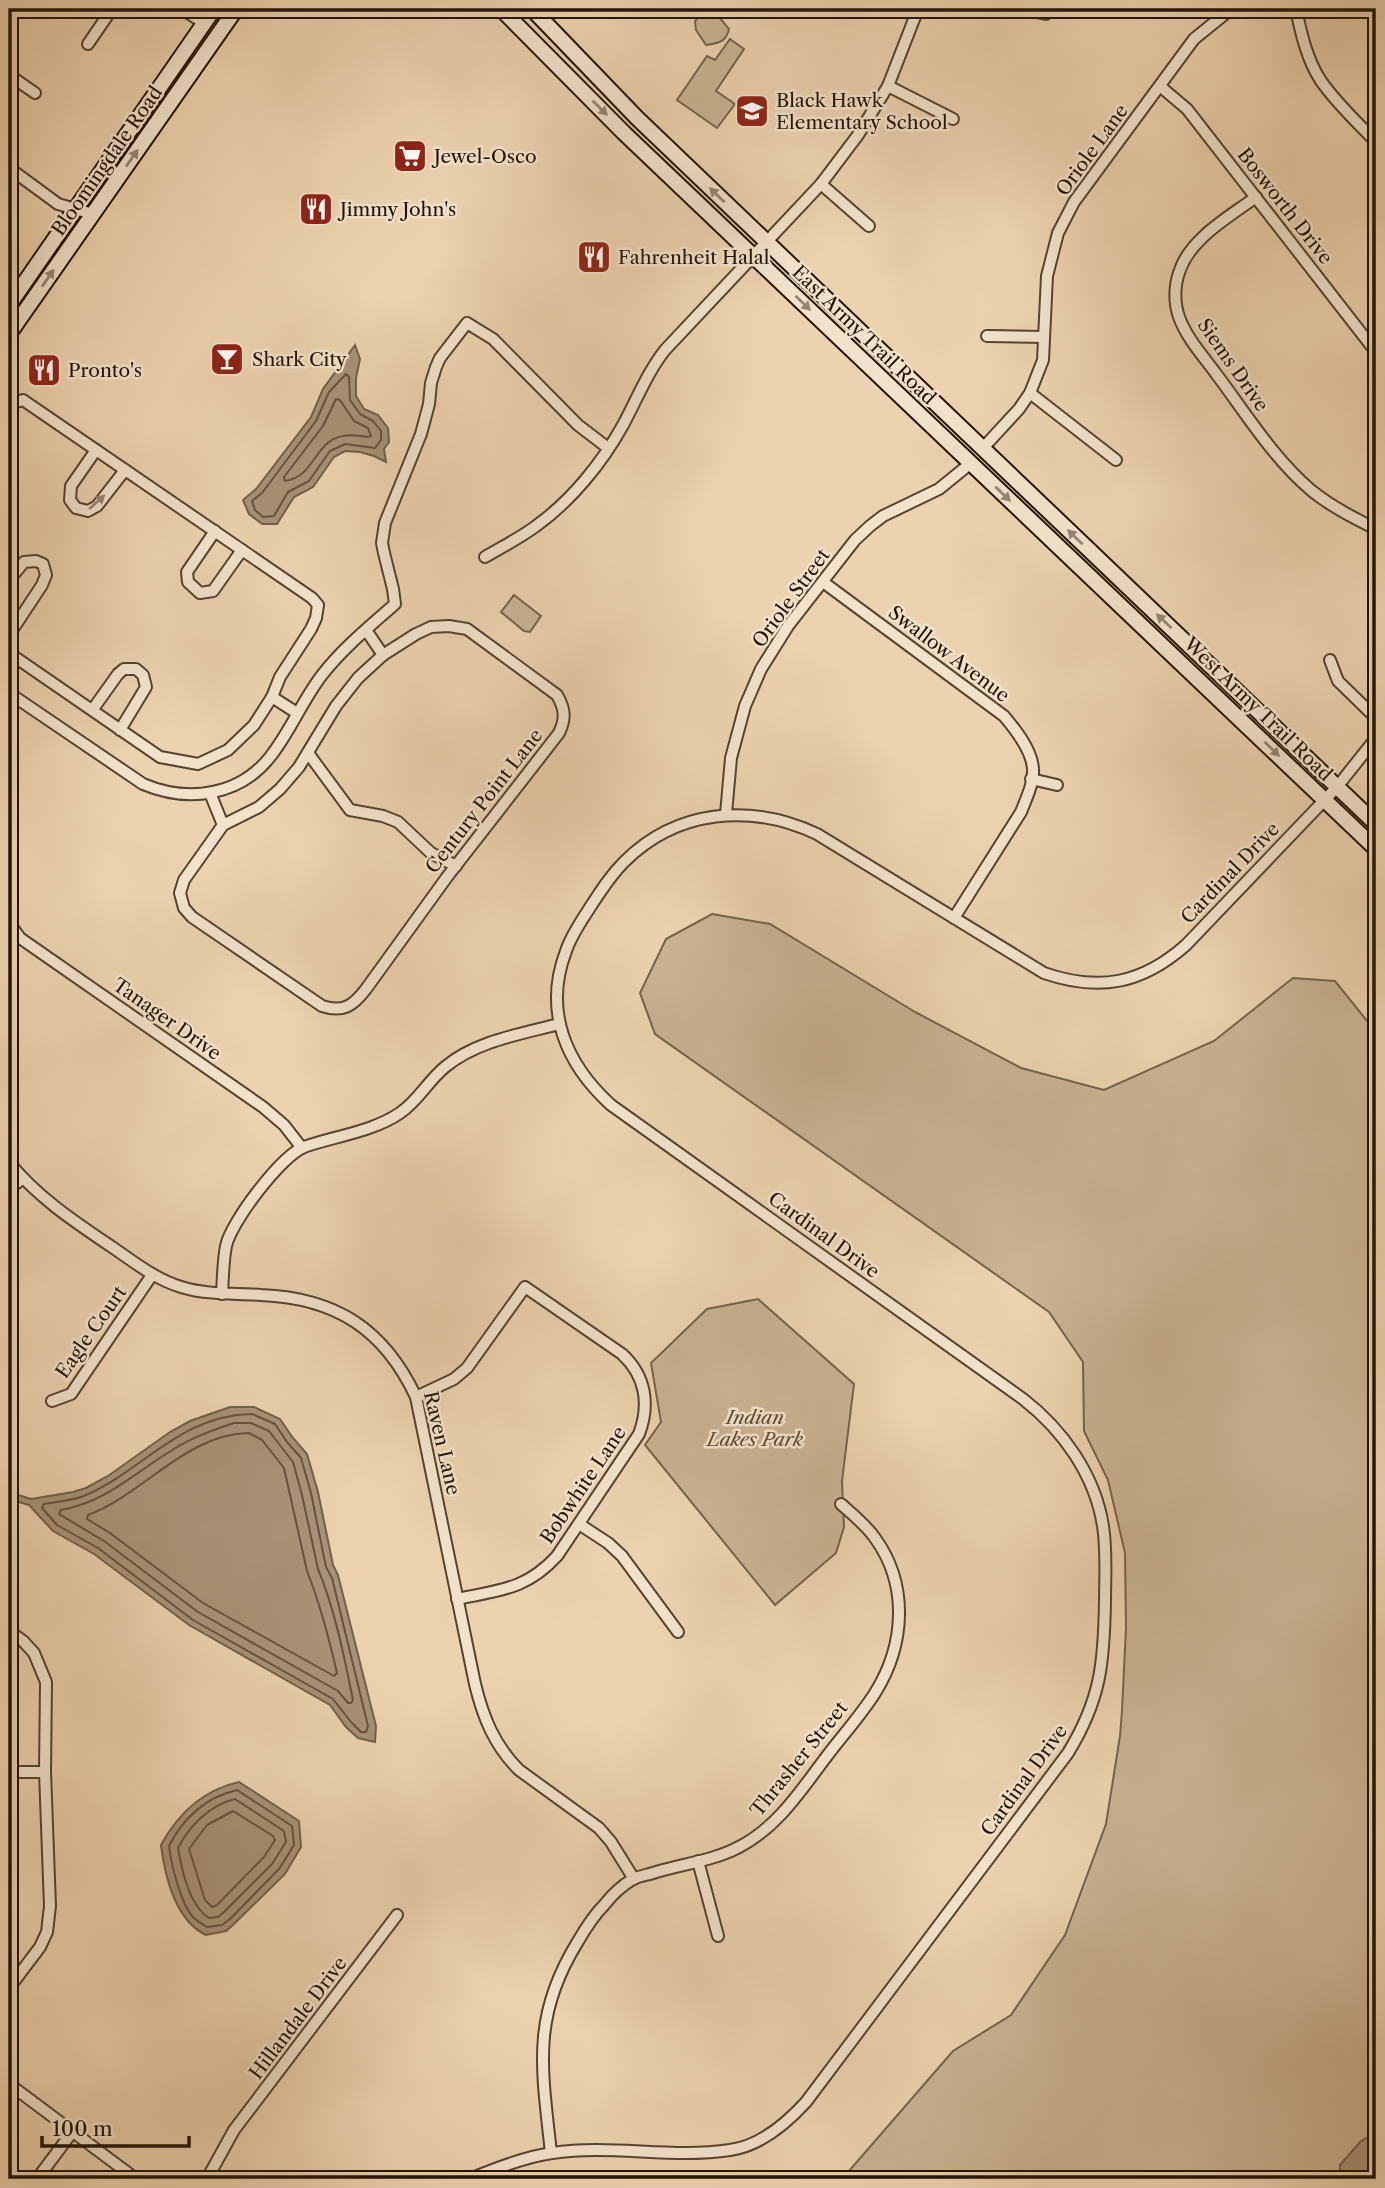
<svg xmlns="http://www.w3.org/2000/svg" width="1385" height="2188" viewBox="0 0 1385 2188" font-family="'Libre Caslon Text',serif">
  <rect width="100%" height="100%" fill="#ecd2af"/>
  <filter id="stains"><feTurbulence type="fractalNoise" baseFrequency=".00286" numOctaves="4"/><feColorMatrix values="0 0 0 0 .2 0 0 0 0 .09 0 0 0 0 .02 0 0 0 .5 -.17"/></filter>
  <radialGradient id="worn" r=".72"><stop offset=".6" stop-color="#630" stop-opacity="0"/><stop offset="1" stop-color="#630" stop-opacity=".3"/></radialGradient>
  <g fill="#cab292" stroke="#76624c" stroke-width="2">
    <path d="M 707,9 L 715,12 L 729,29 C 726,43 717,43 706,45 L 696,30 L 695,21 Z"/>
    <path d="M 730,39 L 744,49 L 716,91 L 735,104 L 717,128 L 677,100 L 707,56 L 715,60 Z"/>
    <path d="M 514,595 L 541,616 L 530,632 L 524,631 L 501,612 Z"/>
    <path d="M 712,914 L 770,924 L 915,1012 L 1021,1068 L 1104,1090 L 1214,1041 L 1293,978 L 1335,981 L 1376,1032 L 1376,2179 L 842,2179 L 953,2051 L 1011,2015 L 1065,1935 L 1106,1824 L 1120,1736 L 1122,1711 L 1126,1627 L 1125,1553 L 1108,1480 L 1084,1431 L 1083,1362 L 1049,1312 L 655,1034 L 640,993 L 666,939 Z"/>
    <path d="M 758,1299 L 854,1384 L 842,1481 L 844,1527 L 836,1553 L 775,1605 L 645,1445 L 661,1422 L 651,1363 L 707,1309 Z"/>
  </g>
  <g fill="#a89176" stroke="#735f4a" stroke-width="2">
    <path d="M 355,345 L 360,359 L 356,378 L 356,396 L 364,409 L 378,415 L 388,428 L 389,442 L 384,449 L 386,462 L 374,456 L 360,452 L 345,451 L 334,457 L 313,487 L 294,497 L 277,524 L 262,524 L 249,514 L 243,500 L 256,489 L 311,417 L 323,389 Z"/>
    <path d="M 230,1407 L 254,1407 L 280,1419 L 293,1438 L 307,1454 L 318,1492 L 333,1565 L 338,1575 L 376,1726 L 375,1742 L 358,1738 L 346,1727 L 330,1705 L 189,1625 L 94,1554 L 53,1531 L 29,1505 L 9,1499 L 9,1492 L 31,1499 L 73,1492 L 86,1488 L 108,1476 L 170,1432 L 190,1421 Z"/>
    <path d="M 239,1782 L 299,1821 L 301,1847 L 285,1874 L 234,1924 L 226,1931 L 206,1935 C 175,1920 165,1876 161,1845 C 179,1812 203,1790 239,1782 Z"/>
    <path d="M 1376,2133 L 1376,2179 L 1340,2179 L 1340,2165 L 1361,2141 Z"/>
  </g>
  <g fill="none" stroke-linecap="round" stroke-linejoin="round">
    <g stroke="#66523e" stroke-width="2">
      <path d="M 346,374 L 349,377 L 350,400 L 360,414 L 373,421 L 381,431 L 381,440 L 375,448 L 345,444 L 330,451 L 309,481 L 288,492 L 274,516 L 263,517 L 255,510 L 252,501 L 262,493 L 316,421 L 329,392 Z"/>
      <path d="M 336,399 L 340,400 L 354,421 L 368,428 L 371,436 L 368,437 C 310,425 323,475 285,481 L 284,477 L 323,426 Z"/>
      <path d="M 252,1414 L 275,1424 L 287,1442 L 301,1458 L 311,1493 L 326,1567 L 332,1578 L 368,1726 L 366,1732 L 361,1732 L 351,1722 L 333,1699 L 193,1620 L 98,1548 L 57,1525 L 42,1508 L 44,1504 C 58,1501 73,1501 86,1495 C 145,1469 181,1415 252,1414 Z"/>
      <path d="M 234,1423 L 251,1423 L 269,1431 L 293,1462 L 302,1495 L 318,1569 C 335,1610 344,1656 353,1700 L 351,1703 L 348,1703 L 338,1691 L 198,1612 L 104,1541 L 59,1514 L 61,1510 C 107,1502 135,1472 174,1449 C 193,1437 213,1430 234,1423 Z"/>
      <path d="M 249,1433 L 262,1440 L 284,1468 L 307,1571 C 320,1604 329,1638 337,1673 L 334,1676 L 203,1603 L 110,1533 L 87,1519 L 88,1515 C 144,1494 186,1434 249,1433 Z"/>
      <path d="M 237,1790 L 292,1826 L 294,1845 L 279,1869 L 230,1919 L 222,1925 L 207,1927 C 202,1924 197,1921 193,1917 C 181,1904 171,1864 169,1846 C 183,1818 206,1797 237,1790 Z"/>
      <path d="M 235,1799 L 284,1831 L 286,1842 L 272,1864 L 224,1912 L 218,1917 L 209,1918 C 189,1905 182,1871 178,1848 C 189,1826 210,1805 235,1799 Z"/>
      <path d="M 233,1811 L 273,1836 L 275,1840 L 264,1857 L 217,1905 L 212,1907 L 205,1900 L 189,1849 L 207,1825 Z"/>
    </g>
    <g stroke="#554331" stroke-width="14">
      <g id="minor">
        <path d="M 182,9 L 204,23"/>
        <path d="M 1021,9 L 1046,14"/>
        <path d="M 1296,9 C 1301,33 1307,60 1321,81 C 1337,104 1357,122 1376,142"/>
        <path d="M 88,44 L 112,9"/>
        <path d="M 9,75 L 35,93"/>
        <path d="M 888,86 L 953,119"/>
        <path d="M 1161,87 L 1187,109 L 1376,352"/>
        <path d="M 9,168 L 58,204 L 93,214"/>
        <path d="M 821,184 L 869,226"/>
        <path d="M 1256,197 C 1229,217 1191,238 1180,270 C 1174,285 1174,303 1179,317 C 1187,339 1204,357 1217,375 C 1247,415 1274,459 1312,491 C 1332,507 1354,518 1376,529"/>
        <path d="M 987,336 L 1044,337"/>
        <path d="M 1030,393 L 1116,460"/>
        <path d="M 9,404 L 23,400 L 312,598 L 318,605 L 316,618 L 311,629 L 280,677 L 272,697 L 254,725 L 228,750 L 198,764 L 160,757 L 9,653"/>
        <path d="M 983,448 L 1019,409 L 1030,393 L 1043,360 L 1047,276 L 1058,233 L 1074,202 L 1194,39 L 1231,9"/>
        <path d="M 96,450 L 71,486 L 70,500 L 76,508 L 88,511 L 97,506 L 125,470"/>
        <path d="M 215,531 L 187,572 L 188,582 L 200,593 L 213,591 L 242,550"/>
        <path d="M 485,557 C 502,547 520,538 536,526 C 571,501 602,463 623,425 C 637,399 647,373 665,350 L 821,184 L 858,135 L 888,86 L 918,9"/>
        <path d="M 9,580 L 24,562 L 36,561 L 43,564 L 46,575 L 42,585 L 9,635"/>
        <path d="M 823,582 L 1004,716 C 1015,729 1032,750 1033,769 C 1034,783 1026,799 1021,812 L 954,918"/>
        <path d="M 449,626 L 467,629 L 557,695 C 565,709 566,718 559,733 L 447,877 L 366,989 C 353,1006 343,1013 322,1006 L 192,917 L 184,908 L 180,893 L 184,880 L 223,825 L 259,807 L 280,789 L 299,767 L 336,706 L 358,678 L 383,655 L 416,634 L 431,627 Z"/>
        <path d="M 366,630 L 383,655"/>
        <path d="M 1330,660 L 1338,681 L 1376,718"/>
        <path d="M 9,693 L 143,784 C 188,803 239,796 270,757 C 290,732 302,701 322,675 C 343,648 369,627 395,604 L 393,589 L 384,553 L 382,543 L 385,523 L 421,434 L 429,404 L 431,383 L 436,367 L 440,358 L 467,323 L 493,339 L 578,425 L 608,448"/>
        <path d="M 272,697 L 297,713"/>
        <path d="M 93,709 L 118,674 L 124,669 L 136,669 L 143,675 L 146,687 L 120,730"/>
        <path d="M 308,753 L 350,810 L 383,816 L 398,822 L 431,853 L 456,866"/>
        <path d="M 1031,779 L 1057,785"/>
        <path d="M 210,793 L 223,825"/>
        <path d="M 726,814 L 731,758 L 745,706 L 761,669 L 788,626 L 855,540 L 870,526 L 883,516 L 939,489 L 971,463"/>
        <path d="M 9,923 L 20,938 L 263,1107 L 284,1125 L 302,1148"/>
        <path d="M 9,1162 C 37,1197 75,1222 112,1247 C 134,1262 155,1279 181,1287 C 207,1295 234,1293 261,1295 C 336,1298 384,1329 416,1397 L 475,1684 C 483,1717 494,1745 519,1770 L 599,1828 L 611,1842 L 634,1879"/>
        <path d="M 9,1189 L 22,1179"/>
        <path d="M 222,1294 C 223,1278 223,1261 226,1246 C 231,1222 281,1156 304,1147 C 335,1136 372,1132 400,1113 C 418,1101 428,1081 445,1067 C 476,1041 521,1034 559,1024"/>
        <path d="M 416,1397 L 454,1379 L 467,1368 L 525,1287 L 622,1354 C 646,1376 650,1405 639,1434 L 557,1556 C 526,1590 499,1590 457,1599"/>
        <path d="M 52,1401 L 71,1394 L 152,1275"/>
        <path d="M 579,1524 L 608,1543 L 622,1556 L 678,1632"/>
        <path d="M 9,1631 L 23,1641 L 34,1653 L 46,1682 L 45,1772 L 50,1906 L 47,1932 L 40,1947 L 9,1988"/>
        <path d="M 9,1772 L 45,1772"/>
        <path d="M 698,1861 L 718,1936"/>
        <path d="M 9,2084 L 136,2179"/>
        <path d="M 551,2153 C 542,2069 531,2018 577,1943 C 585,1929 594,1915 605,1904 C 612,1895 623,1885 633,1879 C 639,1876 647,1875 653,1873 C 681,1864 713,1861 739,1847 C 778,1827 801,1790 827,1756 C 843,1735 861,1715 875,1693 C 905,1645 909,1585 875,1538 C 866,1525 853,1515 841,1504"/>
        <path d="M 37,2179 L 73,2131"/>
        <path d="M 207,2179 L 234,2130 L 397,1915"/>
        <path d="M 470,2179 C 496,2168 524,2157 552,2153 C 611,2144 671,2159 730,2150 C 759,2146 786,2124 806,2102 L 1068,1753 C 1101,1699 1104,1663 1105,1601 C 1105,1576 1107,1551 1103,1526 C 1095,1475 1063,1430 1023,1399 L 611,1105 C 566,1064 543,1011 566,951 C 571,936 580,923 589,909 C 600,892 610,876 624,862 C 677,809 751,803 817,834 L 1044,973 C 1099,992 1142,984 1186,945 L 1337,787 L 1376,738"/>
      </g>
    </g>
    <g stroke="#231307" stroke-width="18">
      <g id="secondary">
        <path d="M 501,9 L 624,133 L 1376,849"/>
        <path d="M 532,9 L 637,118 L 1376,824"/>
        <path d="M 9,305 L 214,9"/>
        <path d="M 9,334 L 236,9"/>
      </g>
    </g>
    <use href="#minor" stroke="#f3e2cb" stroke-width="10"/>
    <use href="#secondary" stroke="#f3e2cb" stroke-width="14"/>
  </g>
  <defs><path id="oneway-solid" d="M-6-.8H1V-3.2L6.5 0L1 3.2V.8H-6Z" transform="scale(1.75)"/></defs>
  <g fill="#958573">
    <use href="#oneway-solid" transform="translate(600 108) rotate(45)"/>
    <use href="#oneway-solid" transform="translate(132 158) rotate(-55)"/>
    <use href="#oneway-solid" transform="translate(717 195) rotate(-136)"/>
    <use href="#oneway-solid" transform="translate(48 278) rotate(-55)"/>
    <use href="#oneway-solid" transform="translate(803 303) rotate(44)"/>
    <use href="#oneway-solid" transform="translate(1003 494) rotate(44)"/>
    <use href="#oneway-solid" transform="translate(97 502) rotate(-42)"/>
    <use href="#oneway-solid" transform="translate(1075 537) rotate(-136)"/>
    <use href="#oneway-solid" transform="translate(1164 621) rotate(-137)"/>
    <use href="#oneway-solid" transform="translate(1272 749) rotate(44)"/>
  </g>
  <defs>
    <g id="school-square" transform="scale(1.75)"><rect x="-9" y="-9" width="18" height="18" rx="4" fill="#8f2418" stroke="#f3e2cb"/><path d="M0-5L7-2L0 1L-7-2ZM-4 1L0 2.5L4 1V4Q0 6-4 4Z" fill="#fff"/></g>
    <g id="supermarket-square" transform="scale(1.75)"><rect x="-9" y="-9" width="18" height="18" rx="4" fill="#8f2418" stroke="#f3e2cb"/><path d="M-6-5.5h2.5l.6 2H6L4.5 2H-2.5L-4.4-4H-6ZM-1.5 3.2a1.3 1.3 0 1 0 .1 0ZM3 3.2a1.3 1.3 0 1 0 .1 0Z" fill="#fff"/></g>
    <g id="restaurant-square" transform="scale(1.75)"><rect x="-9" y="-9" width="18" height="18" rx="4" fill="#8f2418" stroke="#f3e2cb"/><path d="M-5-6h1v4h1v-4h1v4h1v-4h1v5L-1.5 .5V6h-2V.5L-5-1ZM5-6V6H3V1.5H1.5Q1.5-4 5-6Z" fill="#fff"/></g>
    <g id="bar-square" transform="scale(1.75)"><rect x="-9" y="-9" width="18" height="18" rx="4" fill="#8f2418" stroke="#f3e2cb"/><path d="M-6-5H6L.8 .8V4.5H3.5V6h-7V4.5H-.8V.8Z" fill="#fff"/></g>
  </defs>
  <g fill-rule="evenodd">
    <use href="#school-square" x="752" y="111"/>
    <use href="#supermarket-square" x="410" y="156"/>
    <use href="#restaurant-square" x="316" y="209"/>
    <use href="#restaurant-square" x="594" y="257"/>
    <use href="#bar-square" x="227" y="359"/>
    <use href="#restaurant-square" x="44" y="370"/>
  </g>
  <g text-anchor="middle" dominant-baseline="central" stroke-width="5" stroke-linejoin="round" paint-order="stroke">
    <g font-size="19" fill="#231307" stroke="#f3e2cb" text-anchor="start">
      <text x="776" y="100">Black Hawk<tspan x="776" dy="22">Elementary School</tspan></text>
      <text x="434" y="156">Jewel-Osco</text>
      <text x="340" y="209">Jimmy John's</text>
      <text x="618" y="257">Fahrenheit Halal</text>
      <text x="252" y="359">Shark City</text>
      <text x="68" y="370">Pronto's</text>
    </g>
    <g font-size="19" fill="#231307" stroke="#f3e2cb">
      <text transform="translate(1092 150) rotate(-54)">Oriole Lane</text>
      <text transform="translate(107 161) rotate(-55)">Bloomingdale Road</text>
      <text transform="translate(1285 206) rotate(52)">Bosworth Drive</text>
      <text transform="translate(864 335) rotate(44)">East Army Trail Road</text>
      <text transform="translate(1233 365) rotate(55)">Siems Drive</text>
      <text transform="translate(791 598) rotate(-54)">Oriole Street</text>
      <text transform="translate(949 654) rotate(37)">Swallow Avenue</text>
      <text transform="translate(1258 709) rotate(44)">West Army Trail Road</text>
      <text transform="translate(484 801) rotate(-52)">Century Point Lane</text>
      <text transform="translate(1230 873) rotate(-46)">Cardinal Drive</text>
      <text transform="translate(167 1019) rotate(35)">Tanager Drive</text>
      <text transform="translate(824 1235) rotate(36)">Cardinal Drive</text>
      <text transform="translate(91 1332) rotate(-55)">Eagle Court</text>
      <text transform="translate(442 1443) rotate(77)">Raven Lane</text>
      <text transform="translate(583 1485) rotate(-56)">Bobwhite Lane</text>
      <text transform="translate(799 1759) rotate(-51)">Thrasher Street</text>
      <text transform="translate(1024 1780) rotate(-54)">Cardinal Drive</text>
      <text transform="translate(298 2018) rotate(-53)">Hillandale Drive</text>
    </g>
    <g font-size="19" font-style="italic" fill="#5d4b38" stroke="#f3e2cb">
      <text x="755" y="1417">Indian<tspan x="755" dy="22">Lakes Park</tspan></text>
    </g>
  </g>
  <rect width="1385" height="2188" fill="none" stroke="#ecd2af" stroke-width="35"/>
  <rect x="10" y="10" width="1364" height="2167" fill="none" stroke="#231307" stroke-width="3.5"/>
  <rect x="18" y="18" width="1350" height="2153" fill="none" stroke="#231307" stroke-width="2"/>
  <path d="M42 2136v10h147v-10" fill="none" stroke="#231307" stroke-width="3.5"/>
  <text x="52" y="2136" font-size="21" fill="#231307" stroke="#f3e2cb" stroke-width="5" paint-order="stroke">100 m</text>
  <rect width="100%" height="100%" filter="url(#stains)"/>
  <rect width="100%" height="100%" fill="url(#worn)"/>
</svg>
